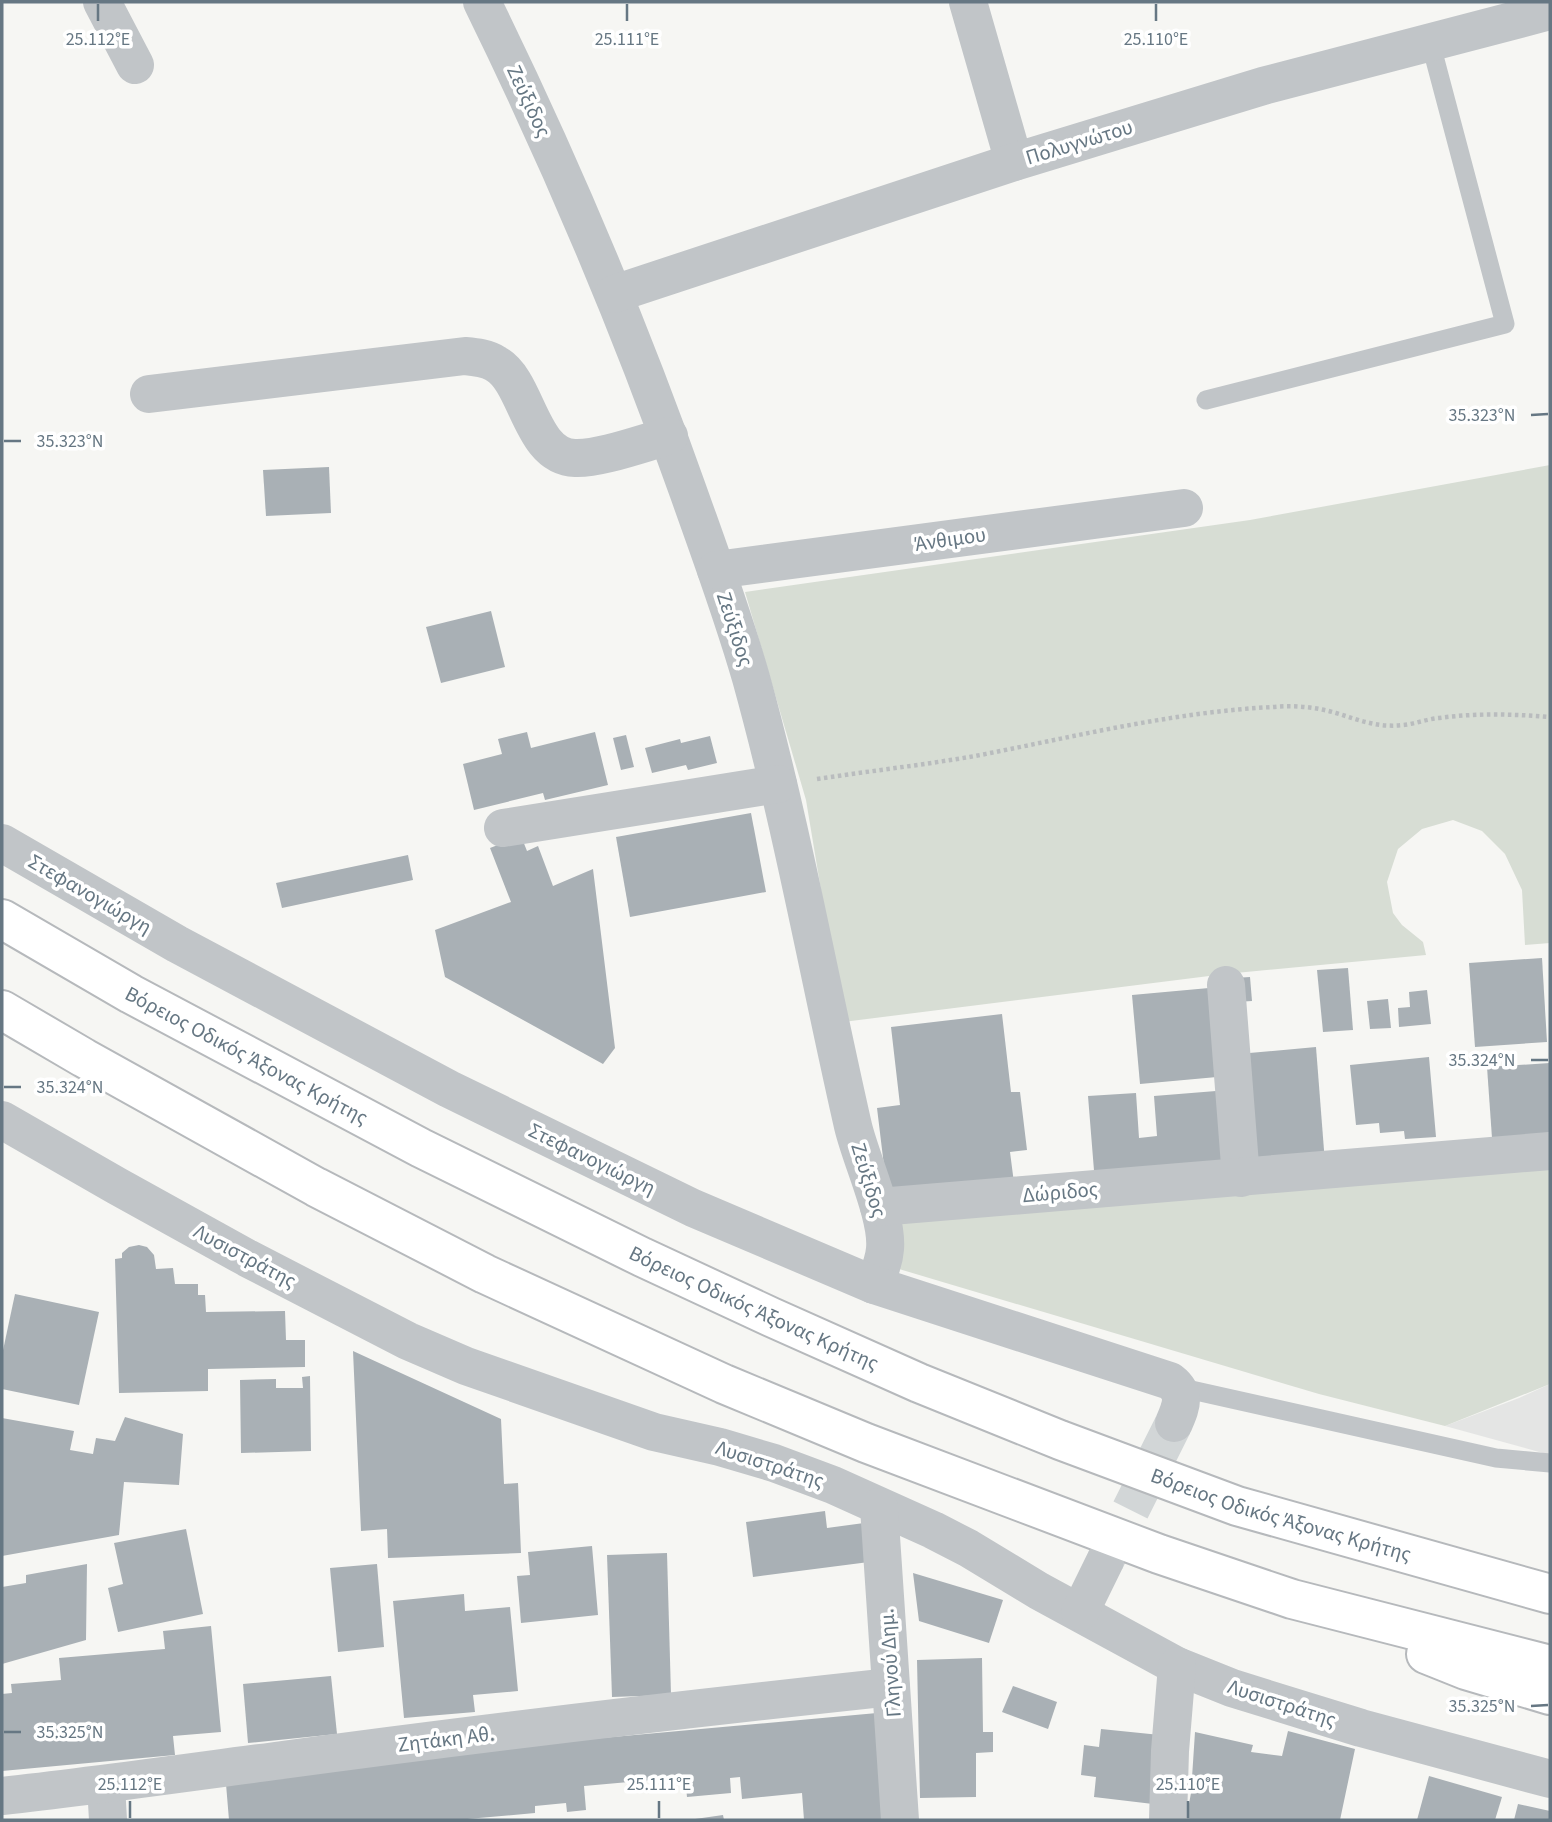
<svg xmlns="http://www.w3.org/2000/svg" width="1552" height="1822" viewBox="0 0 1552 1822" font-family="'Source Sans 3',sans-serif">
  <rect width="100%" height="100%" fill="#f6f6f3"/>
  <path fill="#e4e5e4" d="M 1550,1384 L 1550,1455 L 1445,1426 L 1519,1398 Z"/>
  <g fill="#d7ddd4">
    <path d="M 1550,465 L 1550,943 L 1525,945 L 1522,890 L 1505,854 L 1482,831 L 1453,820 L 1422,829 L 1398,849 L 1387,882 L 1393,913 L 1402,925 L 1423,942 L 1426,955 L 1225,974 L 843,1022 L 806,800 L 745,592 L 1250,520 Z"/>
    <path d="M 1550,1169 L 1550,1384 L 1445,1426 L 1319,1394 L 899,1269 L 899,1217 Z"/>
  </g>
  <g fill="#a9b0b5">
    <path d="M 329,467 L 331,513 L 266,516 L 263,470 Z"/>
    <path d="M 491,611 L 505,667 L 441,683 L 426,627 Z"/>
    <path d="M 527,732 L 531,748 L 595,732 L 608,785 L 545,800 L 543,793 L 474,810 L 463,764 L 502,754 L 498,739 Z"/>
    <path d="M 626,735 L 634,767 L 621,770 L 613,738 Z"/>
    <path d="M 710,736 L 717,763 L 688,770 L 686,765 L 652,773 L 645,748 L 680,739 L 681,743 Z"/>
    <path d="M 751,813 L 766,892 L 630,917 L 616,837 Z"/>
    <path d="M 521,836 L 527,851 L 538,846 L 553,886 L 593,869 L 615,1048 L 603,1064 L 445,977 L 435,930 L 511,902 L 490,848 Z"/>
    <path d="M 408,855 L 413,880 L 282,908 L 276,883 Z"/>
    <path d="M 1542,958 L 1547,1042 L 1475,1047 L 1469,963 Z"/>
    <path d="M 1348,968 L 1353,1030 L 1323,1032 L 1317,970 Z"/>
    <path d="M 1250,977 L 1252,1001 L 1236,1002 L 1234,978 Z"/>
    <path d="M 1209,988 L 1217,1077 L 1140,1084 L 1132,995 Z"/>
    <path d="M 1427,990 L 1431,1024 L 1399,1027 L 1398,1008 L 1410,1007 L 1409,992 Z"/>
    <path d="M 1388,999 L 1391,1028 L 1370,1029 L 1367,1001 Z"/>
    <path d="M 1002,1014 L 1011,1092 L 1020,1092 L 1027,1150 L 1010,1152 L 1014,1183 L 888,1199 L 877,1108 L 900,1105 L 891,1027 Z"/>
    <path d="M 1316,1047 L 1325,1163 L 1248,1169 L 1238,1054 Z"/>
    <path d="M 1429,1057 L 1436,1137 L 1405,1139 L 1404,1131 L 1380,1133 L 1379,1123 L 1356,1125 L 1350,1065 Z"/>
    <path d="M 1550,1063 L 1550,1134 L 1492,1138 L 1487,1067 Z"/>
    <path d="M 1216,1091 L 1223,1170 L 1095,1183 L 1088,1096 L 1136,1093 L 1139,1138 L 1157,1136 L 1154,1096 Z"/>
    <path d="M 139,1245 L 147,1247 L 154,1255 L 156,1269 L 173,1268 L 175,1284 L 198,1284 L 198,1295 L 205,1295 L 206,1312 L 285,1311 L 286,1340 L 305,1340 L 305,1367 L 208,1369 L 208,1391 L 119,1393 L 115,1259 L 122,1258 L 122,1253 L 129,1247 Z"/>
    <path d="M 15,1294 L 99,1312 L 79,1405 L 2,1389 L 2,1355 Z"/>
    <path d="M 353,1351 L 501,1419 L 504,1484 L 518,1483 L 521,1553 L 388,1558 L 387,1529 L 361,1531 Z"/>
    <path d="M 310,1376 L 311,1451 L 241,1453 L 240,1380 L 276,1379 L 276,1388 L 303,1388 L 302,1377 Z"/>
    <path d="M 125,1417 L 183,1434 L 179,1485 L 124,1482 L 119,1535 L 2,1556 L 2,1418 L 74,1431 L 70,1450 L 93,1454 L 96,1438 L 115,1441 Z"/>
    <path d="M 825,1511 L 827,1528 L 864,1523 L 869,1562 L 753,1577 L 746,1522 Z"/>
    <path d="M 186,1529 L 203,1614 L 118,1632 L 108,1588 L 123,1584 L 114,1543 Z"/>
    <path d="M 592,1546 L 598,1615 L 521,1623 L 517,1576 L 530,1575 L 528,1552 Z"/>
    <path d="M 667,1553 L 671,1695 L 612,1697 L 607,1555 Z"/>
    <path d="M 87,1564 L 86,1640 L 2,1664 L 2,1587 L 26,1583 L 26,1575 Z"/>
    <path d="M 377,1564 L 384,1647 L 338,1652 L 330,1568 Z"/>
    <path d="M 913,1573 L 1003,1600 L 989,1643 L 919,1621 Z"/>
    <path d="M 464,1594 L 465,1611 L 510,1607 L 518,1691 L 473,1695 L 475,1712 L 404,1718 L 393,1601 Z"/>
    <path d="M 211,1626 L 221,1732 L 173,1736 L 175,1755 L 2,1771 L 2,1694 L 12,1693 L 11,1684 L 61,1680 L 59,1658 L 165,1649 L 163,1631 Z"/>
    <path d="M 982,1658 L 983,1732 L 993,1732 L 993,1752 L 976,1753 L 976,1797 L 920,1798 L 917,1660 Z"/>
    <path d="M 331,1676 L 337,1734 L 248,1743 L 243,1684 Z"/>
    <path d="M 1013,1686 L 1057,1702 L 1048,1729 L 1002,1712 Z"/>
    <path d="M 877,1713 L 886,1820 L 804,1820 L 802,1793 L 742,1799 L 740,1777 L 730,1778 L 731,1793 L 687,1797 L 685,1777 L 584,1786 L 586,1810 L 567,1812 L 566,1803 L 535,1806 L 535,1813 L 456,1820 L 229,1820 L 225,1772 Z"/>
    <path d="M 1101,1729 L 1160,1735 L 1153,1804 L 1094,1797 L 1096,1777 L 1081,1775 L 1084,1745 L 1099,1747 Z"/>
    <path d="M 1288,1731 L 1355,1749 L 1340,1820 L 1186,1820 L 1191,1793 L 1195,1732 L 1253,1745 L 1251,1752 L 1282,1756 Z"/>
    <path d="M 1429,1776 L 1502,1797 L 1495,1820 L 1417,1820 Z"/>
    <path d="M 1518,1804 L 1550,1811 L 1550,1820 L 1514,1820 Z"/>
    <path d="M 723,1815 L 724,1820 L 695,1820 L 695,1819 Z"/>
  </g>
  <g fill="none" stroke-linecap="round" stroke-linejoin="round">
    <path stroke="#d2d6d7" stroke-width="38" stroke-dasharray="38 19" stroke-linecap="butt" d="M 1105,1561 L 1174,1423"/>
    <g stroke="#b6b9bc" stroke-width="42">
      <g id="highway">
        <path id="s1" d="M 2,919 L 131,994 L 421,1148 L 642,1257 L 771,1317 L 919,1383 L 1060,1440 L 1237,1506 L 1550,1594"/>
        <path d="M 2,1010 L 84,1058 L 316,1187 L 485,1274 L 724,1384 L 866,1443 L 1159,1554 L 1292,1599 L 1550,1665"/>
        <path d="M 1426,1654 L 1466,1670 L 1550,1695"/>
      </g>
    </g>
    <path stroke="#b9bcbe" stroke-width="4.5" stroke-dasharray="3.5 3.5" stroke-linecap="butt" d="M 817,779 C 870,771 923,765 975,756 C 1074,737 1172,712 1273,707 C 1294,705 1316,707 1336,713 C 1359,720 1378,728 1403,725 C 1415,724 1427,719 1439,718 C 1476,713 1513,714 1550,717"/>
    <g stroke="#c1c5c8" stroke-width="19">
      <path d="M 1206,400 L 1505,324 L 1430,41"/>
      <path d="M 1178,1387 L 1496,1458 L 1550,1463"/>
    </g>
    <g stroke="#c1c5c8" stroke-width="38">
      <path d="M 102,2 L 135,65"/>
      <path d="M 482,2 C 560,161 629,324 688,491 C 710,553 733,615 751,678 C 792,826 819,977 853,1126 C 861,1160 888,1217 885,1249 C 884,1262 879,1273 874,1285"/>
      <path d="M 968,2 L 1014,162"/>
      <path d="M 614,294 L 1014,162 L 1263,86 L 1550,11"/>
      <path d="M 149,394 L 465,356 C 476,357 487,358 496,364 C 528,382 530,457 575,458 C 600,459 643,443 669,436"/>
      <path d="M 716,570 L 1184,508"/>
      <path d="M 503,828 L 778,784"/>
      <path d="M 2,843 L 177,944 L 449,1089 L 693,1208 L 874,1285 L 1170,1381 C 1187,1394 1181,1406 1174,1423"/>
      <path d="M 1226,985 L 1241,1178"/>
      <path d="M 2,1120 L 117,1186 L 247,1258 L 408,1341 L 466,1366 L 654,1432 L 720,1447 L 774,1463 L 833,1485 L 933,1530 L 968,1548 L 1039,1591 L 1177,1666 L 1232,1688 L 1361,1728 L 1550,1779"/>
      <path d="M 879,1207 L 1550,1151"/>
      <path d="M 879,1507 L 900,1820"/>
      <path d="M 1080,1612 L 1105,1561"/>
      <path d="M 106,1785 L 108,1820"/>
      <path d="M 2,1796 C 93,1786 184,1773 275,1761 C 480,1733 686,1709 891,1687"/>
      <path d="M 1168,1820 L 1170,1751 L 1177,1666"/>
    </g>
    <use href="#highway" stroke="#fff" stroke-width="38"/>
  </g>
  <path fill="none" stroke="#667783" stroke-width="2.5" d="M 98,4 L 98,21M 627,4 L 627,21M 1156,4 L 1156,21M 1531,415 L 1548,414M 4,441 L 21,441M 1531,1060 L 1548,1060M 4,1087 L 21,1087M 1531,1706 L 1548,1705M 4,1732 L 21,1732M 130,1801 L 130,1818M 659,1801 L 659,1818M 1188,1801 L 1188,1818"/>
  <g text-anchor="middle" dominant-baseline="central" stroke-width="7" stroke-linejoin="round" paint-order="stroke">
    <g font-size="21" fill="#667783" stroke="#fff">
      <text transform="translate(529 101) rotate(65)">Ζεύξιδος</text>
      <text transform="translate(1079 142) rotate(-17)">Πολυγνώτου</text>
      <text transform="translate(950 539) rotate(-8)">Άνθιμου</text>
      <text transform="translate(735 629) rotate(72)">Ζεύξιδος</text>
      <text transform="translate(90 894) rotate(30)">Στεφανογιώργη</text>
      <text stroke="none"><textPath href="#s1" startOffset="280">Βόρειος Οδικός Άξονας Κρήτης</textPath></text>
      <text transform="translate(592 1159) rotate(26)">Στεφανογιώργη</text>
      <text transform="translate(869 1180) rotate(73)">Ζεύξιδος</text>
      <text transform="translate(1060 1192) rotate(-5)">Δώριδος</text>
      <text transform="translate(245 1256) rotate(28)">Λυσιστράτης</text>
      <text stroke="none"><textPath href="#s1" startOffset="847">Βόρειος Οδικός Άξονας Κρήτης</textPath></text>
      <text transform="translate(770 1464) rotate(18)">Λυσιστράτης</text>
      <text stroke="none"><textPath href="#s1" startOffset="1414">Βόρειος Οδικός Άξονας Κρήτης</textPath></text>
      <text transform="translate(890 1663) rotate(-94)">Γληνού Δημ.</text>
      <text transform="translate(1282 1703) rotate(18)">Λυσιστράτης</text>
      <text transform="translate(446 1739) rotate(-7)">Ζητάκη Αθ.</text>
    </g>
  </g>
  <g font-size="18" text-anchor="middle" fill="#667783" stroke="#fff" stroke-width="7" stroke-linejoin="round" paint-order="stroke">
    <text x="98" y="45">25.112°E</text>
    <text x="627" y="45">25.111°E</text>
    <text x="1156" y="45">25.110°E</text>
    <text x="1482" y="421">35.323°N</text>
    <text x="70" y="447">35.323°N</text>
    <text x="1482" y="1066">35.324°N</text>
    <text x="70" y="1093">35.324°N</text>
    <text x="1482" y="1712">35.325°N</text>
    <text x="70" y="1738">35.325°N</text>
    <text x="130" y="1790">25.112°E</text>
    <text x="659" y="1790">25.111°E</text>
    <text x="1188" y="1790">25.110°E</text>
  </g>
  <rect width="1552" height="1822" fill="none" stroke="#667783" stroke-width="7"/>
</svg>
